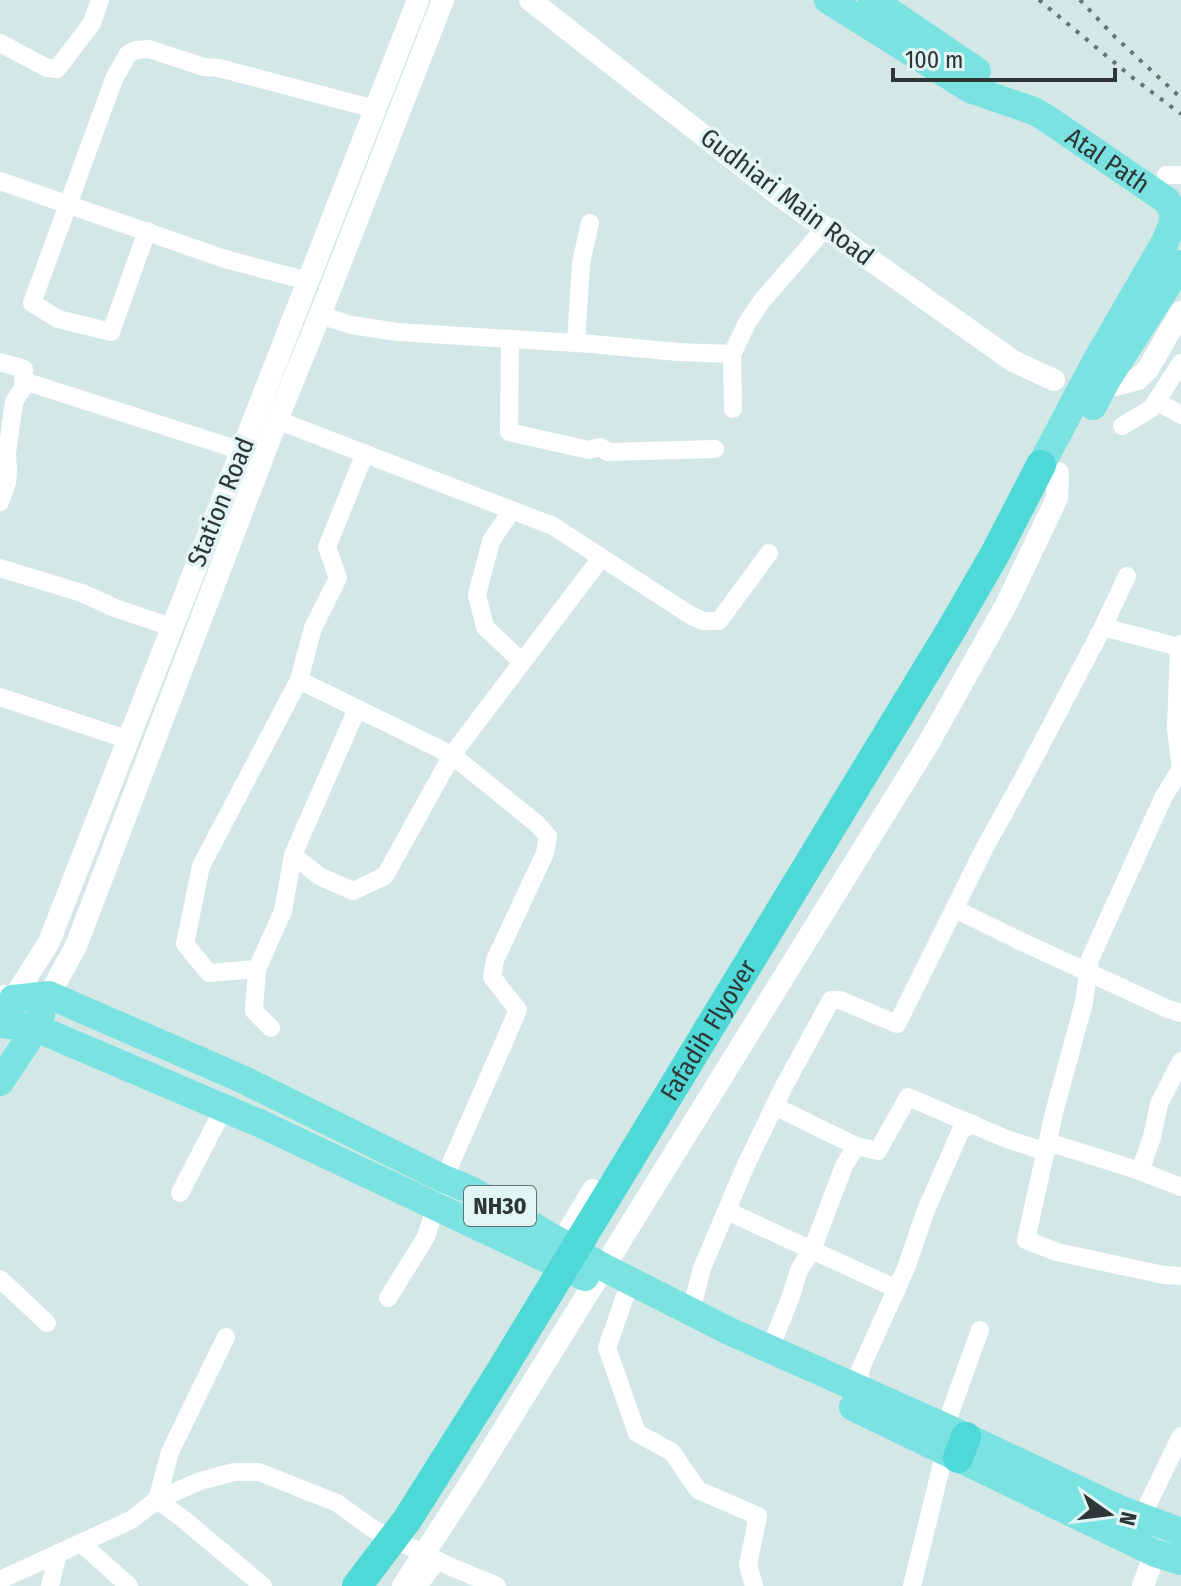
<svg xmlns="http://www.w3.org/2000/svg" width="1181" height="1586" viewBox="0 0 1181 1586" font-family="'Fira Sans Condensed',sans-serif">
  <rect width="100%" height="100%" fill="#d3e7e6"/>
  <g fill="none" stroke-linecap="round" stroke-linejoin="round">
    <g stroke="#fff" stroke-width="18">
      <path d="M 0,43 L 47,68 L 57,69 L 92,23 L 100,0"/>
      <path d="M 1166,175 L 1181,175"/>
      <path d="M 0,181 L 225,259 L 308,281"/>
      <path d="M 147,231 L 111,332 L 58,319 L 32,303 L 114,79 L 128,54 L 136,50 L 149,49 L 204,67 L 219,68 L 375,109"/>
      <path d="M 320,315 L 351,325 L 398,332 L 592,344 L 678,352 L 732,354"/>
      <path d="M 510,340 L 509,432 L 589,450 L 600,447 L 608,452 L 715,449"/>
      <path d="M 576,343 L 581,263 L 590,223"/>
      <path d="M 0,362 L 24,369 L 23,388 L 14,402 L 7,453 L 8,471 L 7,483 L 0,502"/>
      <path d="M 24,381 L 242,451"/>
      <path d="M 1156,401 L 1181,415"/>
      <path d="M 733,409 L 732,354 L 747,323 L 761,302 L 825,228"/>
      <path d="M 277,420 L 553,526 L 690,615 L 703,621 L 719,621 L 769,553"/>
      <path d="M 1122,426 L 1152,408 L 1181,363"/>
      <path d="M 365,453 L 327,547 L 338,578 L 313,628 L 299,680 L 452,755 L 537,824 L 548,836 L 545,853 L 495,960 L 492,977 L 518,1010 L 444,1179 L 426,1237 L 388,1298"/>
      <path d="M 512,510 L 491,541 L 477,595 L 485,627 L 522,662"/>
      <path d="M 0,568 L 82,593 L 115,608 L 171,627"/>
      <path d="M 1103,627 L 1179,647 L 1181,644"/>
      <path d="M 1179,647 L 1176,728 L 1181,771"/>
      <path d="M 0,697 L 129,740"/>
      <path d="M 357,709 L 293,855 L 319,876 L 353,891 L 385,876 L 452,755 L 601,558"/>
      <path d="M 1180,770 L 1163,798 L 1090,959 L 1084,1002 L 1054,1113 L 1026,1240 L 1057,1252 L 1164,1275 L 1181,1276"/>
      <path d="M 293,855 L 283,911 L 257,969 L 209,973 L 185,944 L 201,866 L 299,680"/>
      <path d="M 955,909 L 1018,940 L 1168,1009 L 1181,1013"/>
      <path d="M 257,969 L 254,1011 L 271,1028"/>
      <path d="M 774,1106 L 856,1146 L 878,1151 L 908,1097 L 1004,1138 L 1046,1152"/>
      <path d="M 1048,1142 L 1140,1171 L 1181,1187"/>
      <path d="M 1140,1171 L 1152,1137 L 1159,1104 L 1181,1061"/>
      <path d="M 180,1193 L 224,1108"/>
      <path d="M 728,1210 L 740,1217 L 897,1289"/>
      <path d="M 0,1279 L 47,1323"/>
      <path d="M 625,1296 L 607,1348 L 637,1433 L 672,1452 L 698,1490 L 758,1516 L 748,1565 L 754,1586"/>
      <path d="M 691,1311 L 702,1268 L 745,1167 L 783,1088 L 831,1000 L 840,1000 L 897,1024 L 984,849 L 1025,775 L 1103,627 L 1127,576"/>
      <path d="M 226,1337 L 170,1452 L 157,1500 L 182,1518 L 263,1586"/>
      <path d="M 770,1349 L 791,1296 L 799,1270 L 812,1250 L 844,1166 L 856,1146"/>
      <path d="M 861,1391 L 860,1370 L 906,1268 L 926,1210 L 961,1130 L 973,1124"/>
      <path d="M 945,1427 L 980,1330"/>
      <path d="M 1141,1518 L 1181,1436"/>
      <path d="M 81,1543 L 129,1586"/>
      <path d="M 0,1580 L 131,1520 L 157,1500 L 200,1481 L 234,1472 L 259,1472 L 337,1503 L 373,1529 L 449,1566 L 497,1586"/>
      <path d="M 50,1586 L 58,1553"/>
      <path d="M 418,1586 L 437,1561"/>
      <path d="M 912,1586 L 945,1451"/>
    </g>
    <g stroke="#fff" stroke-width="22">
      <path d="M 530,0 L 783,198 L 1013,361 L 1054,380"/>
      <path d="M 1115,385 L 1138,379 L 1148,369 L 1181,312"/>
      <path d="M 49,995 L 76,946 L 277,420 L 320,315 L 443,0"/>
      <path d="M 5,996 L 13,999 L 49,942 L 418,0"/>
      <path d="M 553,1257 L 593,1190"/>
      <path d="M 403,1586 L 476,1474 L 928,744 L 1007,603 L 1057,498 L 1058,473"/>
      <path d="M 1143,1586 L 1160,1539"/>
    </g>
    <g stroke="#7ae2e0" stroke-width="28">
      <path id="s1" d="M 828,0 L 970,89 L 1034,111 L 1046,118 L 1166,200 L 1171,207 L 1174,214 L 1172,225 L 1165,242 L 1095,363 L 1041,465"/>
      <path d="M 872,0 L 977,71"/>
      <path d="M 1093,406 L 1106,381 L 1181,264"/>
      <path d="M 0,1024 L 13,999 L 49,995 L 242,1079 L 444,1179 L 471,1190 L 603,1267 L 729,1331 L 945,1427 L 1117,1508 L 1181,1532"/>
      <path d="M 0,1024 L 36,1028 L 259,1123 L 585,1277"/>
      <path d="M 0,1082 L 36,1028 L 41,1015"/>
      <path d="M 853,1407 L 1155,1553 L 1181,1561"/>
    </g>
    <g stroke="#4ed8d6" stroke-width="30">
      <path d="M 958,1458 L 966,1437"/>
      <path id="s2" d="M 357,1586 L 407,1520 L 501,1371 L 951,630 L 995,554 L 1041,465"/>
    </g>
    <g stroke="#677272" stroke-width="4" stroke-dasharray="4 8" stroke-linecap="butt">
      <path d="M 1039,0 L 1133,78 L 1181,114"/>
      <path d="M 1080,0 L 1114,36 L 1181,98"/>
    </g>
  </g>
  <g text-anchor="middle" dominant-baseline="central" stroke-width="7" stroke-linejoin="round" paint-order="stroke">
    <rect fill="#e0f5f4" stroke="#636f6e" stroke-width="2" x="464" y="1186" width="72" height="40" rx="6"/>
    <g font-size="24" font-weight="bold" fill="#2e3535">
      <text x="500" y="1206">NH30</text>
    </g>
    <g font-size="26" fill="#2e3535" stroke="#e0f5f4">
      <text stroke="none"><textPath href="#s1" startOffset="324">Atal Path</textPath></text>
      <text transform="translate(787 197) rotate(37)">Gudhiari Main Road</text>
      <text transform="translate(221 502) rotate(-68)">Station Road</text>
      <text stroke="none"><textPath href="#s2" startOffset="658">Fafadih Flyover</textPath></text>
    </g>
  </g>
  <g transform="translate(1109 1514) rotate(104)" stroke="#e0f5f4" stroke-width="6" paint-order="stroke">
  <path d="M0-6L14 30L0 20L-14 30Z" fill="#2e3535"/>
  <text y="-12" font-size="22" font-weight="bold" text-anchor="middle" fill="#2e3535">N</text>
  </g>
  <path d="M893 68v12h222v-12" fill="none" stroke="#2e3535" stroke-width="4"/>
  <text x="905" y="68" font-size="24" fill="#2e3535" stroke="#e0f5f4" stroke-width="6" paint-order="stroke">100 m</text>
</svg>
